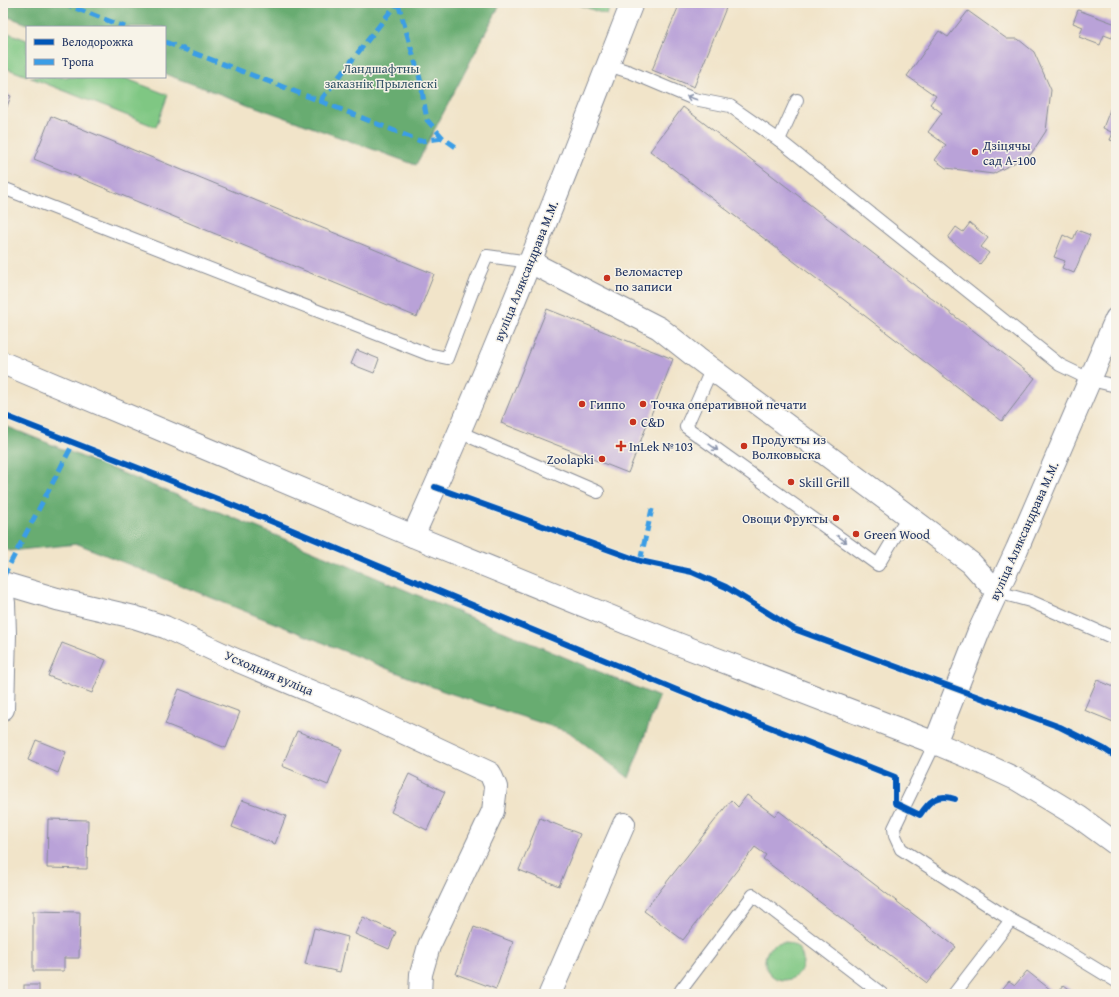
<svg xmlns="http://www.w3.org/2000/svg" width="1119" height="997" viewBox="0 0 1119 997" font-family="'Gentium Book Plus',serif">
  <rect width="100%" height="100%" fill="#f7f3e8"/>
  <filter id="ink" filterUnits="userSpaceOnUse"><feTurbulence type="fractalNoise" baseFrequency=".025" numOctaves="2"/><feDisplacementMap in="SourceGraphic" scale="8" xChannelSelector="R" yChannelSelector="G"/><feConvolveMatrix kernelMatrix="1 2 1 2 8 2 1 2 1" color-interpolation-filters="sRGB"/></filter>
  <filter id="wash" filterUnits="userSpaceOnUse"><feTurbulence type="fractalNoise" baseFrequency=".012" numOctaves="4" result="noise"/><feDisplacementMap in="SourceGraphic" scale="16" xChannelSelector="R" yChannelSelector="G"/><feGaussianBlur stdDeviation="0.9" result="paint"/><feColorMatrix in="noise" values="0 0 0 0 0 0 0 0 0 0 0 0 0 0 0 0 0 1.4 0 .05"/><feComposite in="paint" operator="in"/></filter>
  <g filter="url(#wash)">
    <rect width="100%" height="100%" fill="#f1e4c9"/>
    <g fill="#7fc783" stroke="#4d7b70">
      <path d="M 574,3 L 611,3 L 607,15 Z"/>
      <path d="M 3,31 L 27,40 L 27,76 L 3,67 Z"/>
      <path d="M 29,77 L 122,77 L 168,95 L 156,127 Z"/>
      <circle cx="784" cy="961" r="19"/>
    </g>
    <g fill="#67ac71" stroke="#416e68">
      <path d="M 3,3 L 501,3 L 416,165 L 165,74 L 165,27 L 36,27 L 3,15 Z"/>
      <path d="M 3,425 L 256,527 L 659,697 L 629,778 L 569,732 L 443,691 L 78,544 L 9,551 L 3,548 Z"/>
    </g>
    <g id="blocks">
      <g fill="#b9a2d8">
        <path d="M 680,3 L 728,3 L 694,87 L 652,70 Z"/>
        <path d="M 1078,10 L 1116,24 L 1112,38 L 1104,35 L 1100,45 L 1079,37 L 1083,27 L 1073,23 Z"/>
        <path d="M 968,11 L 1007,39 L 1018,39 L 1034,52 L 1051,90 L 1046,131 L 1031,154 L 993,174 L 946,168 L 935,160 L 946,145 L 928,132 L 942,113 L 930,104 L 936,96 L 907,76 L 939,31 L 948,37 Z"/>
        <path d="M 3,93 L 11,96 L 3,117 Z"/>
        <path d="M 683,107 L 1035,378 L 1002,421 L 650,151 Z"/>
        <path d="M 1111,107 L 1116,109 L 1116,142 L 1110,140 L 1113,133 L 1103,128 Z"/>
        <path d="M 51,116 L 434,274 L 417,317 L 34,159 Z"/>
        <path d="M 970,223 L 988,238 L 981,247 L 989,253 L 980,264 L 948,238 L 956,227 L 963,232 Z"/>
        <path d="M 1077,230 L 1090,235 L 1074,273 L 1062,268 L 1065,261 L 1054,257 L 1063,235 L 1073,240 Z"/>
        <path d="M 547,309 L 673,359 L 628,473 L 501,423 Z"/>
        <path d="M 357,350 L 379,359 L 374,373 L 351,364 Z"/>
        <path d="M 62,643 L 106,660 L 92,693 L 48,676 Z"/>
        <path d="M 1097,680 L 1116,688 L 1116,723 L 1084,710 Z"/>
        <path d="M 179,689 L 240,712 L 226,748 L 165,724 Z"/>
        <path d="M 297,731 L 342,749 L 328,785 L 282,766 Z"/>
        <path d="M 36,740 L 66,752 L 58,773 L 28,760 Z"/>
        <path d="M 409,774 L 445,792 L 427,830 L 391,812 Z"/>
        <path d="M 747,795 L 775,816 L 779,811 L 956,947 L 927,983 L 763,859 L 766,855 L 755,847 L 683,940 L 644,911 L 731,800 L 738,807 Z"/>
        <path d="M 242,800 L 286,816 L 275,844 L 232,827 Z"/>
        <path d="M 540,818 L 580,834 L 559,886 L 519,870 Z"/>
        <path d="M 48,819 L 88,820 L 87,869 L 47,868 Z"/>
        <path d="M 33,911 L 80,912 L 79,958 L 64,958 L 64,971 L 33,971 Z"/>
        <path d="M 363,917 L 396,932 L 389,949 L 355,934 Z"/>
        <path d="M 474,927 L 513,942 L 496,989 L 456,974 Z"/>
        <path d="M 314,928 L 348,937 L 340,972 L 305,964 Z"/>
        <path d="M 1027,971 L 1056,994 L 998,994 L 1009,981 L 1015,985 Z"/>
        <rect x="24" y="985" width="15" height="9"/>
        <path d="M 1064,985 L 1076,994 L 1057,994 Z"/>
      </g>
    </g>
  </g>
  <g filter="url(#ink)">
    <use href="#blocks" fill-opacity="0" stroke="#868a94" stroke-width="1"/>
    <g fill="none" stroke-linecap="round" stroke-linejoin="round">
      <g stroke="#868a94" stroke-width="14">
        <g id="lane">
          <path d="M 608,65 L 630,72 L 694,99 L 730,106 L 779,140 L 1060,365 L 1091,380 L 1116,386"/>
          <path d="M 779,140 L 797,100"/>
          <path d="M 3,188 L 428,354 L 447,358 L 477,279 L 487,256 L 530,262"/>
          <path d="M 712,368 L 686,427 L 878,565 L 894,538 L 909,516"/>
          <path d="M 459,432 L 598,492"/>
          <path d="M 997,592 L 1030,601 L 1116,639"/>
          <path d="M 935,743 L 894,828 L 895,836 L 901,849 L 1011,920 L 1047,939 L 1116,981"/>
          <path d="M 681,990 L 753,895 L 882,994"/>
          <path d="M 954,994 L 1011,920"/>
        </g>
      </g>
      <g stroke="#868a94" stroke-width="24">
        <g id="street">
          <path d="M 530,262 L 659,328 L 697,358 L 971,563 L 997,592"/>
          <path d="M 413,536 C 493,361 562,182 632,3"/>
          <path d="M 3,583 L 57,599 L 134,617 L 165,627 L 229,657 L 355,710 L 490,773 L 496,787 L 493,811 L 429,946 L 421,974 L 420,994"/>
          <path d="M 3,597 L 4,603 L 5,634 L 3,709"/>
          <path d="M 935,743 L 979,631 L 1017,549 L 1116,319"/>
          <path d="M 550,994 L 624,824"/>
        </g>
      </g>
      <g stroke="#868a94" stroke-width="24">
        <path id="secondary" d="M 3,363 L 413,536 L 678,644 L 935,743 L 973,759 L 1018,780 L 1079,817 L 1116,844"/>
      </g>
      <use href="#lane" stroke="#fff" stroke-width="12"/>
      <use href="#street" stroke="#fff" stroke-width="22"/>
      <use href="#secondary" stroke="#fff" stroke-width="22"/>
      <g stroke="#3b9de6" stroke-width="5" stroke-dasharray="10 5" stroke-linecap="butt">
        <path d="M 62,3 L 125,27"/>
        <path d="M 398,3 L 420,79 L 427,120 L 443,138 L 459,149"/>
        <path d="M 165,42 L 320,101 L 420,141 L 443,138"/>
        <path d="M 320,101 L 397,3"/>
        <path d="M 640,561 L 652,509"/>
        <path d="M 3,577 L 74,442"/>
      </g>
      <g stroke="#f7f3e8" stroke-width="8">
        <g id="cycleway">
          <path d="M 3,415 L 220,500 L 679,691 L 895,777 L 895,803 L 920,815 C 929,801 937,793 955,799"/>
          <path d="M 435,487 L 640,561 L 692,572 L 726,587 L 794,629 L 1060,727 L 1104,749 L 1116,757"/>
        </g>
      </g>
      <use href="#cycleway" stroke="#0057b8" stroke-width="6"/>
    </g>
    <defs><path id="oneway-shaft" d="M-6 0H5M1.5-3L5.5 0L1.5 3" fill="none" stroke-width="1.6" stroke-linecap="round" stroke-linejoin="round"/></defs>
    <g stroke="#8d97ae">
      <use href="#oneway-shaft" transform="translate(692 98) rotate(-161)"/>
      <use href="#oneway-shaft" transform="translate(713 447) rotate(36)"/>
      <use href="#oneway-shaft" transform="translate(842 539) rotate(36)"/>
    </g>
  </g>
  <g fill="#c8321e" stroke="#f7f3e8" stroke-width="1.5">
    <circle cx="975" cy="152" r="4"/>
    <circle cx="607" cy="278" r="4"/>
    <circle cx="582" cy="404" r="4"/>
    <circle cx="643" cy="404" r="4"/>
    <circle cx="633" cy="422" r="4"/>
    <path d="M619 440h4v4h4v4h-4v4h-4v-4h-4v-4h4z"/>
    <circle cx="744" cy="446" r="4"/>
    <circle cx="602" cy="459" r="4"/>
    <circle cx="791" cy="482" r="4"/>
    <circle cx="836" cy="518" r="4"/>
    <circle cx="856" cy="534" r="4"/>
  </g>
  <g text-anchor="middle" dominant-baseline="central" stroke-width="3" stroke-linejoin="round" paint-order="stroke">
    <g font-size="13" fill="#345567" stroke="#f7f3e8">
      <text x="381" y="68">Ландшафтны<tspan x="381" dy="15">заказнік Прылепскі</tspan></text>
    </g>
    <g font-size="13" fill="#1b2f5e" stroke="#f7f3e8" text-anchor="start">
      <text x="983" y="145">Дзіцячы<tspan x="983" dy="15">сад А-100</tspan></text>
      <text x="615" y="271">Веломастер<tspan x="615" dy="15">по записи</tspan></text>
      <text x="590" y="404">Гиппо</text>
      <text x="651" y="404">Точка оперативной печати</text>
      <text x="641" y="422">C&amp;D</text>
      <text x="752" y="439">Продукты из<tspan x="752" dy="15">Волковыска</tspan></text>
      <text x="629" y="446">InLek №103</text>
      <text x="594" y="459" text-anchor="end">Zoolapki</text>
      <text x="799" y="482">Skill Grill</text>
      <text x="828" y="518" text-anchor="end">Овощи Фрукты</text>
      <text x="864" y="534">Green Wood</text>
    </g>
    <g font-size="13" fill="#1b2f5e" stroke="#f7f3e8">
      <text transform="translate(526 271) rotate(-68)">вуліца Аляксандрава М.М.</text>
      <text transform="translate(1024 531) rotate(-66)">вуліца Аляксандрава М.М.</text>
      <text transform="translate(269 673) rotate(23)">Усходняя вуліца</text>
    </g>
  </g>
  <rect width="1119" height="997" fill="none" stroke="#f7f3e8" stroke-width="16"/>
  <rect x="26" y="26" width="140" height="52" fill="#f7f3e8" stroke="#9fa5b1"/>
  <rect x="34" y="39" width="20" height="6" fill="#0057b8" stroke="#9fa5b1"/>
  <text x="62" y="46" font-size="12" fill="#1b2f5e">Велодорожка</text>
  <rect x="34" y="59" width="20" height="6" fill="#3b9de6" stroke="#9fa5b1"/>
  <text x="62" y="66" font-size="12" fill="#1b2f5e">Тропа</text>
</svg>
